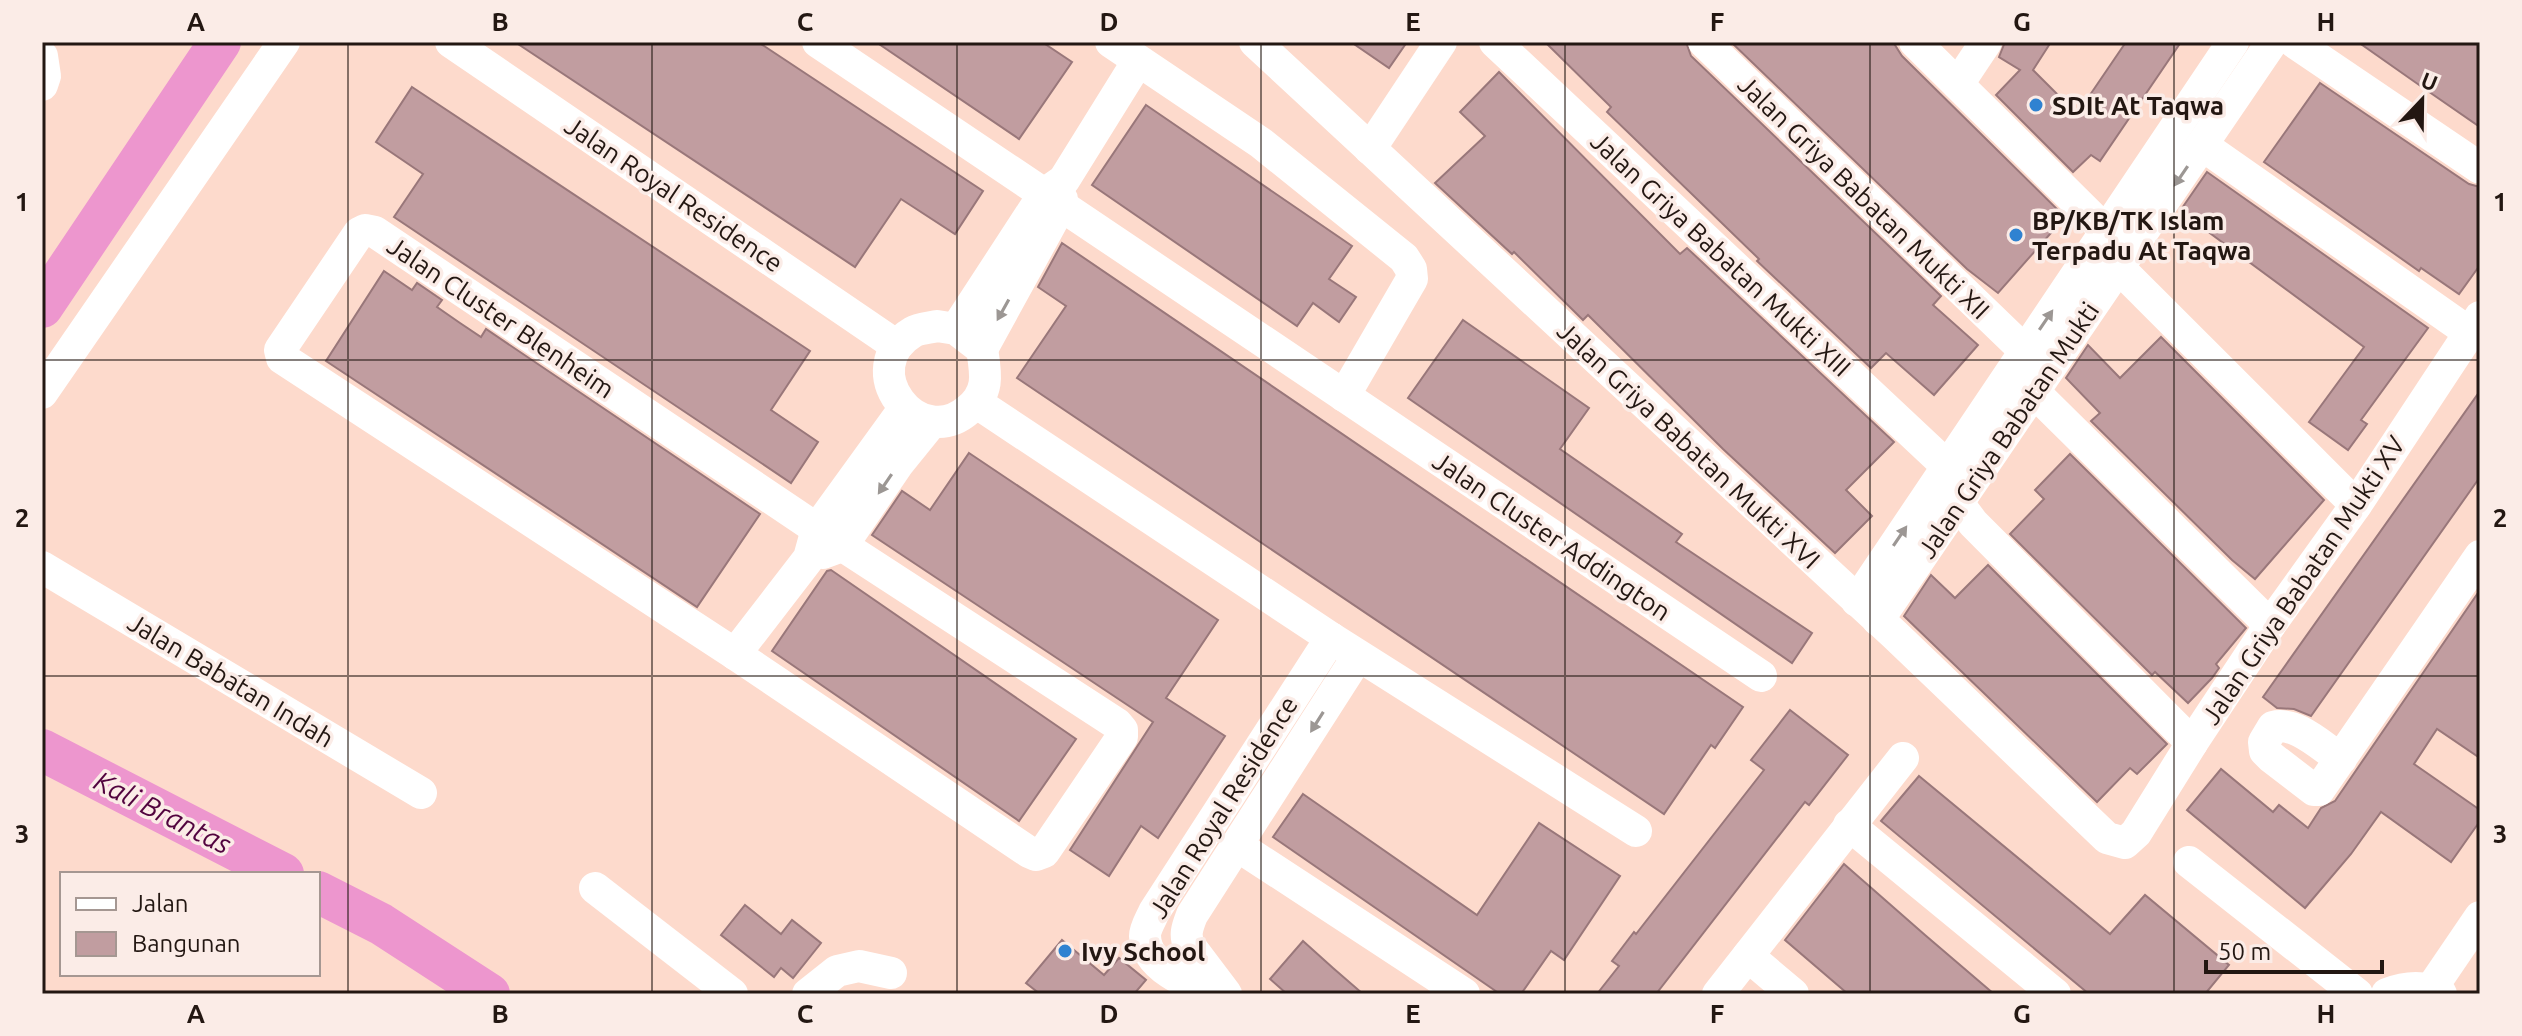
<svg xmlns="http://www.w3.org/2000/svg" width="2522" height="1036" viewBox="0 0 2522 1036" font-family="Ubuntu,sans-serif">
  <rect width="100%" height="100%" fill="#fddacc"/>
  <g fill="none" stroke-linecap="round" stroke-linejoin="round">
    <g stroke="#ed96ce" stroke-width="42">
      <path d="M 42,307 L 220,42"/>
      <path d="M 42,750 L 283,874"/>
      <path d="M 318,892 L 381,924 L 489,994"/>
    </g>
  </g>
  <g fill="#c19da0" stroke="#99777a" stroke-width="2">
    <path d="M 515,42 L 758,42 L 983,191 L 955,234 L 901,199 L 855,267 Z"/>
    <path d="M 876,42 L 1042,42 L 1072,62 L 1019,139 Z"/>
    <path d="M 1351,42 L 1407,42 L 1389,68 Z"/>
    <path d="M 1545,42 L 1686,42 L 1691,56 L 1941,296 L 1933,305 L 1978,345 L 1934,395 L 1886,353 L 1871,368 L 1757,261 L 1759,259 L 1607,112 L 1611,107 Z"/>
    <path d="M 1731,42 L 1893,42 L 1902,56 L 2065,217 L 1998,293 L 1967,269 Z"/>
    <path d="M 2005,42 L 2051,42 L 2033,70 L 2077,114 L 2126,42 L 2181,42 L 2100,161 L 2091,155 L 2073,172 L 1996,95 L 2020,70 L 1999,57 Z"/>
    <path d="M 2358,42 L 2480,42 L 2480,127 L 2422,87 Z"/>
    <path d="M 1499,72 L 1680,254 L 1687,248 L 1894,442 L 1846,490 L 1872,516 L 1835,553 L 1723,449 L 1588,315 L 1583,320 L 1514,252 L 1512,254 L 1435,183 L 1485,136 L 1460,112 Z"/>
    <path d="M 2320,83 L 2469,184 L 2480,187 L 2480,265 L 2459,294 L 2421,268 L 2419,271 L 2264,162 Z"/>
    <path d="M 412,87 L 810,351 L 771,410 L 818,442 L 791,483 L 394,217 L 423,174 L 376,142 Z"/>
    <path d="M 1146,105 L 1352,246 L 1329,279 L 1356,297 L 1339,322 L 1313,303 L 1297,326 L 1092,185 Z"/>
    <path d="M 2207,172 L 2428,328 L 2361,420 L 2367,424 L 2348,450 L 2309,422 L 2364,347 L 2180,211 Z"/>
    <path d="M 1062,243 L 1743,707 L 1715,748 L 1711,745 L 1664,814 L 1017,378 L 1066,306 L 1038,287 Z"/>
    <path d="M 384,271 L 412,290 L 417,283 L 442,300 L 437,307 L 460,323 L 481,337 L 486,329 L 760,514 L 697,607 L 326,361 Z"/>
    <path d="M 1463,320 L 1589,408 L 1560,449 L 1682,534 L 1676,542 L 1812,633 L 1792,663 L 1408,398 Z"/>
    <path d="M 2161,337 L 2324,500 L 2255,579 L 2232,560 L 2091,421 L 2100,413 L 2066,378 L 2088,345 L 2120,378 Z"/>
    <path d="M 2480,391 L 2480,477 L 2311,716 L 2294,709 L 2277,708 L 2263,697 Z"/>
    <path d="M 969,453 L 1218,620 L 1166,698 L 1225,736 L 1158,838 L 1141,826 L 1109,876 L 1070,850 L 1153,722 L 872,535 L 902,491 L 930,510 Z"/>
    <path d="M 2070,454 L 2246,628 L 2216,664 L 2219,668 L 2212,678 L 2188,703 L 2155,672 L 2152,675 L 2010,534 L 2044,499 L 2035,490 Z"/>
    <path d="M 1988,565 L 2167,744 L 2137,774 L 2130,768 L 2097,802 L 1904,616 L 1931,575 L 1955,598 Z"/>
    <path d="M 831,570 L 1076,739 L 1019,821 L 772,651 L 827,571 Z"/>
    <path d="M 2480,590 L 2480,758 L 2437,729 L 2414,764 L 2480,810 L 2480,821 L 2451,862 L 2381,812 L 2351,854 L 2305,908 L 2187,810 L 2221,769 L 2273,812 L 2279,805 L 2308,828 L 2321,808 L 2335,801 Z"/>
    <path d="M 1790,710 L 1848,755 L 1809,805 L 1805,802 L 1656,994 L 1597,994 L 1619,966 L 1612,961 L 1634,932 L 1636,934 L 1764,770 L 1751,760 Z"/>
    <path d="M 1919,776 L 2110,934 L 2145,895 L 2229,965 L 2205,994 L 2089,994 L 1881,821 Z"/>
    <path d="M 1303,794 L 1477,915 L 1539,823 L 1620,876 L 1564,960 L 1551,951 L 1521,994 L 1500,994 L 1273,837 Z"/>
    <path d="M 1844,864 L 1925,935 L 1994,994 L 1848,994 L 1785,940 Z"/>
    <path d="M 745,905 L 781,934 L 792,920 L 821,943 L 793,978 L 781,968 L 774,977 L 721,935 Z"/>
    <path d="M 1062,940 L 1104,975 L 1119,958 L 1146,980 L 1134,994 L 1040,994 L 1026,983 Z"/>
    <path d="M 1303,941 L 1333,968 L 1363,994 L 1287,994 L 1270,979 Z"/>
  </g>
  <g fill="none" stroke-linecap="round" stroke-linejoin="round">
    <g stroke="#fff" stroke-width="32">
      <path d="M 451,42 L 897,346"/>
      <path d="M 818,42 L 1761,676"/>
      <path d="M 1111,42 L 1261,143 L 1404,258 L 1411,269 L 1412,279 L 1344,396"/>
      <path d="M 1255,42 L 1895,635 L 2107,838 L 2125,843 L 2136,833 L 2192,743 L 2270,625 L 2356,505 L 2480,317"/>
      <path d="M 1495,42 L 1947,466"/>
      <path d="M 1704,42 L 2025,351"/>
      <path d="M 1915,42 L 2120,245"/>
      <path d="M 2294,42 L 2480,168"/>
      <path d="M 42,56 L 45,76 L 42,85"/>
      <path d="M 1958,84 L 1986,42"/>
      <path d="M 2202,145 L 2470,333"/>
      <path d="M 1370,149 L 1441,42"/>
      <path d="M 365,230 L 375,232 L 817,529 L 1117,724 L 1122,730 L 1122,737 L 1044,852 L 1036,855 L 1029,852 L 735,654 L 282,358 L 280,350 L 359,233 Z"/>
      <path d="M 2119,268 L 2356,505"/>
      <path d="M 937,326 L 956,329 L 982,349 C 986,374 990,392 968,410 C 918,453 853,368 913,332 C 920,328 930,328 937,326 Z"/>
      <path d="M 956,329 L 1044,194 L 1064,180 L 1138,61"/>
      <path d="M 982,349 L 1061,205 L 1062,199"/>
      <path d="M 2034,392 L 2270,625"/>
      <path d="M 42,393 L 284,42"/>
      <path d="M 977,403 L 1331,638 L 1636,831"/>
      <path d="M 1958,503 L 1973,523 L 2192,743"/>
      <path d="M 823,553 L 842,546 L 898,464 L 932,422"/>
      <path d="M 42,567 L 421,793"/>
      <path d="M 1857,601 L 2233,42"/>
      <path d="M 1878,620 L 2272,42"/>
      <path d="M 735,654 L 809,558 L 817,529 L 904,409"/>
      <path d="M 2341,759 C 2322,747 2296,721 2273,727 L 2264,742 L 2265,751 L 2271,757 L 2314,790 L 2319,790 L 2480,556"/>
      <path d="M 1849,825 L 2055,994"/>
      <path d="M 1238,846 L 1464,994"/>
      <path d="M 2189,862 L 2357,994"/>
      <path d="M 595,888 L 732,994"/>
      <path d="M 1748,956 L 1793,994"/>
      <path d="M 2431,989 L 2480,917"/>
      <path d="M 808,994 L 837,971 L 859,966 L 891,973"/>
      <path d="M 1215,994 C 1189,984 1146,968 1145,936 C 1145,928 1151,919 1154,912 L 1331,638"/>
      <path d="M 1226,994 L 1189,945 C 1184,934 1188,926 1192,915 L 1358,656"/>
      <path d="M 1718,994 L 1903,758"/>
      <path d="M 2387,994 C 2405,987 2423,985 2441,994"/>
    </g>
  </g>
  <defs><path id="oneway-solid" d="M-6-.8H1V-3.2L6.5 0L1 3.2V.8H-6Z" transform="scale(2)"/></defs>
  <g fill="#9c9794">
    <use href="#oneway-solid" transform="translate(2181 176) rotate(124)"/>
    <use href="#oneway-solid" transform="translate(1003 310) rotate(119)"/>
    <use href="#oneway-solid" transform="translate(2046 320) rotate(-56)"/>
    <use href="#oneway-solid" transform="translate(885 484) rotate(124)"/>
    <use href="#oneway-solid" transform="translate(1900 536) rotate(-56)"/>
    <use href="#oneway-solid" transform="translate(1317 722) rotate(122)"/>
  </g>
  <path fill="none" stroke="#231712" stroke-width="2" stroke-opacity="0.55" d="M 348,42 L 348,994M 652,42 L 652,994M 957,42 L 957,994M 1261,42 L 1261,994M 1565,42 L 1565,994M 1870,42 L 1870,994M 2174,42 L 2174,994M 42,360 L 2480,360M 42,676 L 2480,676"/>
  <g fill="#2f82d1" stroke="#fbece7" stroke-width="3">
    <circle cx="2036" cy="105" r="8"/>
    <circle cx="2016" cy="235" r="8"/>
    <circle cx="1065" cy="951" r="8"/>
  </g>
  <g text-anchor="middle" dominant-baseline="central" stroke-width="7" stroke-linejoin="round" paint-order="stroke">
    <g font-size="26" font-weight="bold" fill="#231712" stroke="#fbece7" text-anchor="start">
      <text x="2052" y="105">SDIt At Taqwa</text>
      <text x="2032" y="220">BP/KB/TK Islam<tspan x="2032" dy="30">Terpadu At Taqwa</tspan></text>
      <text x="1081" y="951">Ivy School</text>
    </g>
    <g font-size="26" fill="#231712" stroke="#fbece7">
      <text transform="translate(674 194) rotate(34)">Jalan Royal Residence</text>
      <text transform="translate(1864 197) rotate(44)">Jalan Griya Babatan Mukti XII</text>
      <text transform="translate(1721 254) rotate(43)">Jalan Griya Babatan Mukti XIII</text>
      <text transform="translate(501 317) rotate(34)">Jalan Cluster Blenheim</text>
      <text transform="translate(2008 430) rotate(-56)">Jalan Griya Babatan Mukti</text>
      <text transform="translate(1689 445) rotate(43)">Jalan Griya Babatan Mukti XVI</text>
      <text transform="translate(1552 536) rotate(34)">Jalan Cluster Addington</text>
      <text transform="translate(2303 580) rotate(-56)">Jalan Griya Babatan Mukti XV</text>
      <text transform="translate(231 680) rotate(31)">Jalan Babatan Indah</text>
      <text transform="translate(1223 807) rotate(-58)">Jalan Royal Residence</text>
    </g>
    <g font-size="28" font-style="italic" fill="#52043f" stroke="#fbece7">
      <text transform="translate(163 812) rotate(27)">Kali Brantas</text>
    </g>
  </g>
  <rect width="2522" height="1036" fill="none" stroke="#fbece7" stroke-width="88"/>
  <rect x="60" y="872" width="260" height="104" fill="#fbece7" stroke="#a59792" stroke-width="2"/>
  <rect x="76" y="898" width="40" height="12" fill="#ffffff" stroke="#a59792" stroke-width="2"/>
  <text x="132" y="912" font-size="24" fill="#231712">Jalan</text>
  <rect x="76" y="932" width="40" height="24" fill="#c19da0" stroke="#a59792" stroke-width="2"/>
  <text x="132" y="952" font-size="24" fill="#231712">Bangunan</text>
  <g transform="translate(2422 100) rotate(22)" stroke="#fbece7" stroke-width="6" paint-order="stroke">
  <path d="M0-6L14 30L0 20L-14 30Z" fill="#231712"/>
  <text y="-12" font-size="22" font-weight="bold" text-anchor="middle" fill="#231712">U</text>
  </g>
  <path d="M2206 960v12h176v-12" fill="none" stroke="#231712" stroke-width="4"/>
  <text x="2218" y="960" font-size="24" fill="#231712" stroke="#fbece7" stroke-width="6" paint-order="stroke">50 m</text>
  <rect x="44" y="44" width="2434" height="948" fill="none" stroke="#231712" stroke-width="3"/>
  <g font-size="26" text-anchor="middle" font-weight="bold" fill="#231712">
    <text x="196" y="31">A</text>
    <text x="500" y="31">B</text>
    <text x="805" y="31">C</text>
    <text x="1109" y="31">D</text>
    <text x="1413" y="31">E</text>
    <text x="1717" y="31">F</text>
    <text x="2022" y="31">G</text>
    <text x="2326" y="31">H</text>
    <text x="22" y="211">1</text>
    <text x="2500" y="211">1</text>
    <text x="22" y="527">2</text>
    <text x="2500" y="527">2</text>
    <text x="22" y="843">3</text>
    <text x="2500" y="843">3</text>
    <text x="196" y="1023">A</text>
    <text x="500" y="1023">B</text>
    <text x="805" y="1023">C</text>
    <text x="1109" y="1023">D</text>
    <text x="1413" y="1023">E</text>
    <text x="1717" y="1023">F</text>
    <text x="2022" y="1023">G</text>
    <text x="2326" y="1023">H</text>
  </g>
</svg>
